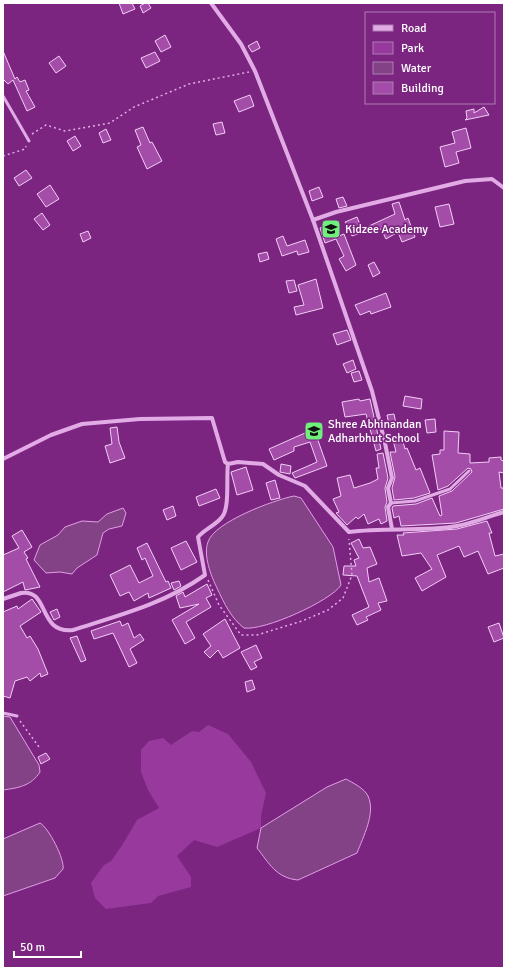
<svg xmlns="http://www.w3.org/2000/svg" width="507" height="971" viewBox="0 0 507 971" font-family="Signika,sans-serif">
  <rect width="100%" height="100%" fill="#7b2580"/>
  <path fill="#97399d" d="M 208,725 L 228,734 L 251,762 L 266,793 L 261,816 L 261,828 L 217,847 L 194,840 L 177,856 L 191,877 L 191,887 L 158,896 L 151,903 L 106,909 L 95,898 L 91,883 L 104,865 L 111,861 L 121,847 L 137,820 L 159,808 L 148,790 L 141,772 L 141,750 L 149,741 L 163,738 L 171,745 L 192,731 L 199,732 Z"/>
  <g fill="#824285" stroke="#e29fe7">
    <path d="M 294,496 L 301,498 L 333,547 L 341,585 C 331,601 264,631 244,628 C 231,618 224,603 217,588 C 211,576 203,555 208,542 C 214,522 274,500 294,496 Z"/>
    <path d="M 123,508 L 126,513 L 122,526 L 109,529 L 103,533 L 97,555 L 77,568 L 72,574 L 60,572 L 46,573 L 34,560 L 40,545 L 58,535 L 65,527 L 82,521 L 98,522 L 107,514 Z"/>
    <path d="M 3,716 L 10,717 L 39,765 L 40,772 C 31,786 18,788 3,790 Z"/>
    <path d="M 346,779 C 353,783 364,788 368,796 C 376,813 363,837 357,853 L 298,880 C 276,878 269,863 257,848 L 261,828 L 327,787 Z"/>
    <path d="M 40,823 C 49,828 65,860 63,869 L 55,878 L 3,896 L 3,839 Z"/>
  </g>
  <g fill="#a34da8" stroke="#f2cef5">
    <path d="M 119,3 L 132,3 L 135,9 L 123,14 Z"/>
    <path d="M 145,3 L 148,3 L 151,8 L 143,13 L 140,6 Z"/>
    <path d="M 165,35 L 171,47 L 161,52 L 155,41 Z"/>
    <path d="M 257,41 L 260,48 L 252,52 L 248,46 Z"/>
    <path d="M 3,51 L 15,79 L 17,77 L 20,82 L 25,80 L 29,90 L 26,91 L 35,107 L 27,111 L 13,80 L 8,84 L 3,79 Z"/>
    <path d="M 155,52 L 160,61 L 146,68 L 141,58 Z"/>
    <path d="M 59,56 L 66,66 L 56,73 L 49,63 Z"/>
    <path d="M 250,95 L 254,106 L 239,112 L 234,101 Z"/>
    <path d="M 484,107 L 489,115 L 465,120 L 467,118 L 466,111 L 474,109 L 474,113 Z"/>
    <path d="M 222,122 L 225,133 L 216,135 L 213,124 Z"/>
    <path d="M 143,127 L 150,143 L 152,142 L 162,161 L 147,169 L 137,147 L 141,145 L 135,130 Z"/>
    <path d="M 466,128 L 471,148 L 456,152 L 459,163 L 445,167 L 440,147 L 455,143 L 452,132 Z"/>
    <path d="M 106,129 L 111,140 L 103,143 L 99,133 Z"/>
    <path d="M 75,136 L 81,146 L 73,151 L 67,141 Z"/>
    <path d="M 26,170 L 32,178 L 19,186 L 14,178 Z"/>
    <path d="M 50,185 L 59,199 L 46,207 L 37,194 Z"/>
    <path d="M 319,187 L 323,197 L 312,201 L 309,191 Z"/>
    <path d="M 343,197 L 347,206 L 339,208 L 336,199 Z"/>
    <path d="M 399,202 L 405,220 L 408,218 L 415,237 L 402,242 L 398,232 L 386,239 L 381,229 L 372,233 L 369,226 L 395,214 L 392,204 Z"/>
    <path d="M 449,204 L 454,224 L 440,227 L 435,207 Z"/>
    <path d="M 42,213 L 50,225 L 43,230 L 34,219 Z"/>
    <path d="M 357,217 L 363,232 L 352,236 L 345,222 Z"/>
    <path d="M 332,224 L 336,237 L 344,234 L 356,265 L 346,271 L 339,259 L 344,256 L 336,239 L 325,243 L 320,228 Z"/>
    <path d="M 88,231 L 91,238 L 83,242 L 80,234 Z"/>
    <path d="M 283,236 L 287,246 L 305,240 L 309,252 L 298,255 L 297,251 L 282,256 L 276,239 Z"/>
    <path d="M 267,252 L 269,259 L 260,262 L 258,254 Z"/>
    <path d="M 374,262 L 380,273 L 373,277 L 368,265 Z"/>
    <path d="M 316,279 L 323,308 L 296,315 L 294,307 L 304,305 L 298,285 Z"/>
    <path d="M 294,280 L 297,291 L 289,293 L 286,281 Z"/>
    <path d="M 386,293 L 391,307 L 371,314 L 370,311 L 360,315 L 355,305 Z"/>
    <path d="M 347,330 L 351,340 L 337,345 L 333,334 Z"/>
    <path d="M 353,360 L 356,369 L 347,373 L 343,364 Z"/>
    <path d="M 359,371 L 362,380 L 354,382 L 351,373 Z"/>
    <path d="M 405,396 L 422,399 L 421,409 L 403,406 Z"/>
    <path d="M 359,399 L 360,401 L 370,399 L 381,449 L 376,451 L 366,414 L 345,417 L 342,402 Z"/>
    <path d="M 394,414 L 396,424 L 389,425 L 387,415 Z"/>
    <path d="M 435,419 L 436,432 L 427,433 L 425,420 Z"/>
    <path d="M 117,427 L 119,442 L 125,458 L 110,463 L 105,446 L 112,444 L 110,428 Z"/>
    <path d="M 314,429 L 327,466 L 295,478 L 292,473 L 317,462 L 310,442 L 294,447 L 294,451 L 274,460 L 269,449 Z"/>
    <path d="M 444,431 L 459,432 L 458,453 L 470,454 L 470,463 L 489,462 L 489,458 L 501,457 L 501,460 L 504,461 L 504,473 L 499,472 L 501,488 L 503,488 L 504,492 L 504,509 L 456,523 L 401,526 L 399,516 L 394,518 L 392,508 L 393,506 L 416,504 L 432,498 L 440,516 L 442,515 L 439,496 L 452,491 L 472,472 L 471,469 L 468,468 L 448,486 L 438,490 L 432,455 L 440,454 L 440,450 L 444,450 Z"/>
    <path d="M 402,438 L 405,449 L 407,448 L 416,470 L 420,468 L 430,493 L 414,498 L 394,500 L 392,488 L 395,477 L 390,452 L 396,452 L 393,440 Z"/>
    <path d="M 383,453 L 388,478 L 385,488 L 387,502 L 385,507 L 387,521 L 381,524 L 379,519 L 368,524 L 364,514 L 358,519 L 356,517 L 347,525 L 336,513 L 339,512 L 333,499 L 341,496 L 337,478 L 350,475 L 354,488 L 370,483 L 378,479 L 376,468 L 379,468 L 377,454 Z"/>
    <path d="M 281,464 L 291,466 L 290,474 L 280,472 Z"/>
    <path d="M 246,467 L 253,490 L 237,495 L 231,472 Z"/>
    <path d="M 275,480 L 280,498 L 271,500 L 266,483 Z"/>
    <path d="M 216,489 L 220,498 L 199,506 L 196,497 Z"/>
    <path d="M 173,506 L 176,516 L 167,520 L 163,510 Z"/>
    <path d="M 487,521 L 492,533 L 489,533 L 495,556 L 504,554 L 504,568 L 488,574 L 478,551 L 464,557 L 459,546 L 437,555 L 446,577 L 422,591 L 415,578 L 432,569 L 421,553 L 402,556 L 397,535 L 404,535 L 403,533 L 457,529 Z"/>
    <path d="M 22,530 L 32,547 L 24,552 L 28,558 L 26,559 L 40,587 L 25,590 L 23,582 L 3,592 L 3,555 L 19,548 L 12,536 Z"/>
    <path d="M 359,539 L 363,548 L 370,547 L 377,564 L 367,568 L 369,582 L 379,578 L 387,601 L 378,603 L 381,610 L 366,617 L 368,620 L 357,625 L 352,615 L 369,607 L 357,576 L 343,575 L 344,566 L 356,566 L 354,560 L 359,558 L 351,543 Z"/>
    <path d="M 186,541 L 197,562 L 181,570 L 171,548 Z"/>
    <path d="M 147,543 L 166,582 L 168,581 L 171,588 L 149,598 L 148,593 L 134,601 L 129,592 L 120,596 L 110,575 L 130,565 L 139,583 L 153,576 L 145,558 L 142,560 L 137,548 Z"/>
    <path d="M 179,581 L 181,586 L 174,590 L 171,583 Z"/>
    <path d="M 207,584 L 212,595 L 206,598 L 211,607 L 186,622 L 195,638 L 185,644 L 172,620 L 199,604 L 180,608 L 176,596 L 183,592 L 185,597 Z"/>
    <path d="M 32,599 L 41,612 L 20,626 L 27,638 L 30,636 L 38,649 L 48,674 L 41,677 L 40,673 L 30,681 L 27,677 L 15,681 L 10,698 L 3,696 L 3,612 L 17,606 L 18,609 Z"/>
    <path d="M 57,609 L 60,617 L 54,620 L 50,612 Z"/>
    <path d="M 225,619 L 240,648 L 223,658 L 218,650 L 210,658 L 204,652 L 211,646 L 203,634 Z"/>
    <path d="M 120,621 L 122,626 L 128,623 L 134,638 L 140,634 L 144,640 L 130,649 L 137,663 L 129,667 L 113,633 L 94,639 L 91,631 Z"/>
    <path d="M 499,623 L 504,638 L 494,642 L 488,627 Z"/>
    <path d="M 77,636 L 86,660 L 81,662 L 70,638 Z"/>
    <path d="M 256,645 L 262,658 L 254,662 L 257,667 L 251,670 L 241,652 Z"/>
    <path d="M 252,680 L 255,689 L 247,692 L 245,682 Z"/>
    <path d="M 46,753 L 50,759 L 41,764 L 38,757 Z"/>
  </g>
  <g fill="none" stroke-linecap="round" stroke-linejoin="round">
    <g stroke="#e2abe6" stroke-width="1.5" stroke-dasharray="2 3" stroke-linecap="butt">
      <path d="M 32,134 L 46,125 L 65,131 L 110,123 L 134,107 L 189,84 L 249,72"/>
      <path d="M 3,156 L 25,149 L 26,146"/>
      <path d="M 208,580 L 219,605 L 241,635 L 257,635 L 302,621 L 328,610 L 343,598 L 352,575 L 349,539"/>
      <path d="M 20,721 L 39,747"/>
    </g>
    <g stroke="#e2abe6" stroke-width="3">
      <path d="M 3,96 L 29,141"/>
      <path d="M 391,503 L 415,501 L 450,489 L 469,471"/>
      <path d="M 3,713 L 17,716"/>
    </g>
    <g stroke="#e2abe6" stroke-width="4">
      <path d="M 211,3 L 241,44 L 255,71 L 313,220 L 372,391 L 385,443 L 392,478 L 388,488 L 391,503 L 388,507 L 392,529"/>
      <path d="M 313,220 L 336,212 L 465,181 L 492,179 L 504,188"/>
      <path d="M 3,459 L 51,435 L 82,424 L 140,419 L 212,418 L 225,462 L 228,464"/>
      <path d="M 3,599 C 9,597 15,595 21,593 C 50,588 37,634 73,630 C 120,615 164,604 205,575 L 198,537 C 205,529 216,525 222,517 C 230,508 226,477 228,464 L 238,462 L 263,464 L 279,475 L 305,486 L 349,532 C 385,527 421,532 457,526 C 473,523 489,516 504,512"/>
    </g>
  </g>
  <defs>
    <g id="school-square" transform="scale(1)"><rect x="-9" y="-9" width="18" height="18" rx="4" fill="#6ff07c" stroke="#7b2580"/><path d="M0-5L7-2L0 1L-7-2ZM-4 1L0 2.5L4 1V4Q0 6-4 4Z" fill="#111"/></g>
  </defs>
  <g fill-rule="evenodd">
    <use href="#school-square" x="331" y="229"/>
    <use href="#school-square" x="314" y="431"/>
  </g>
  <g text-anchor="middle" dominant-baseline="central" stroke-width="3.5" stroke-linejoin="round" paint-order="stroke">
    <g font-size="12" fill="#fff" stroke="#7b2580" text-anchor="start">
      <text x="345" y="229">Kidzee Academy</text>
      <text x="328" y="424">Shree Abhinandan<tspan x="328" dy="14">Adharbhut School</tspan></text>
    </g>
  </g>
  <rect width="507" height="971" fill="none" stroke="#ffffff" stroke-width="8"/>
  <rect x="365" y="12" width="130" height="92" fill="#7b2580" stroke="#b07cb3"/>
  <rect x="373" y="25" width="20" height="6" fill="#e2abe6" stroke="#b07cb3"/>
  <text x="401" y="32" font-size="12" fill="#ffffff">Road</text>
  <rect x="373" y="42" width="20" height="12" fill="#97399d" stroke="#b07cb3"/>
  <text x="401" y="52" font-size="12" fill="#ffffff">Park</text>
  <rect x="373" y="62" width="20" height="12" fill="#824285" stroke="#b07cb3"/>
  <text x="401" y="72" font-size="12" fill="#ffffff">Water</text>
  <rect x="373" y="82" width="20" height="12" fill="#a34da8" stroke="#b07cb3"/>
  <text x="401" y="92" font-size="12" fill="#ffffff">Building</text>
  <path d="M14 951v6h67v-6" fill="none" stroke="#ffffff" stroke-width="2"/>
  <text x="20" y="951" font-size="12" fill="#ffffff" stroke="#7b2580" stroke-width="3" paint-order="stroke">50 m</text>
</svg>
